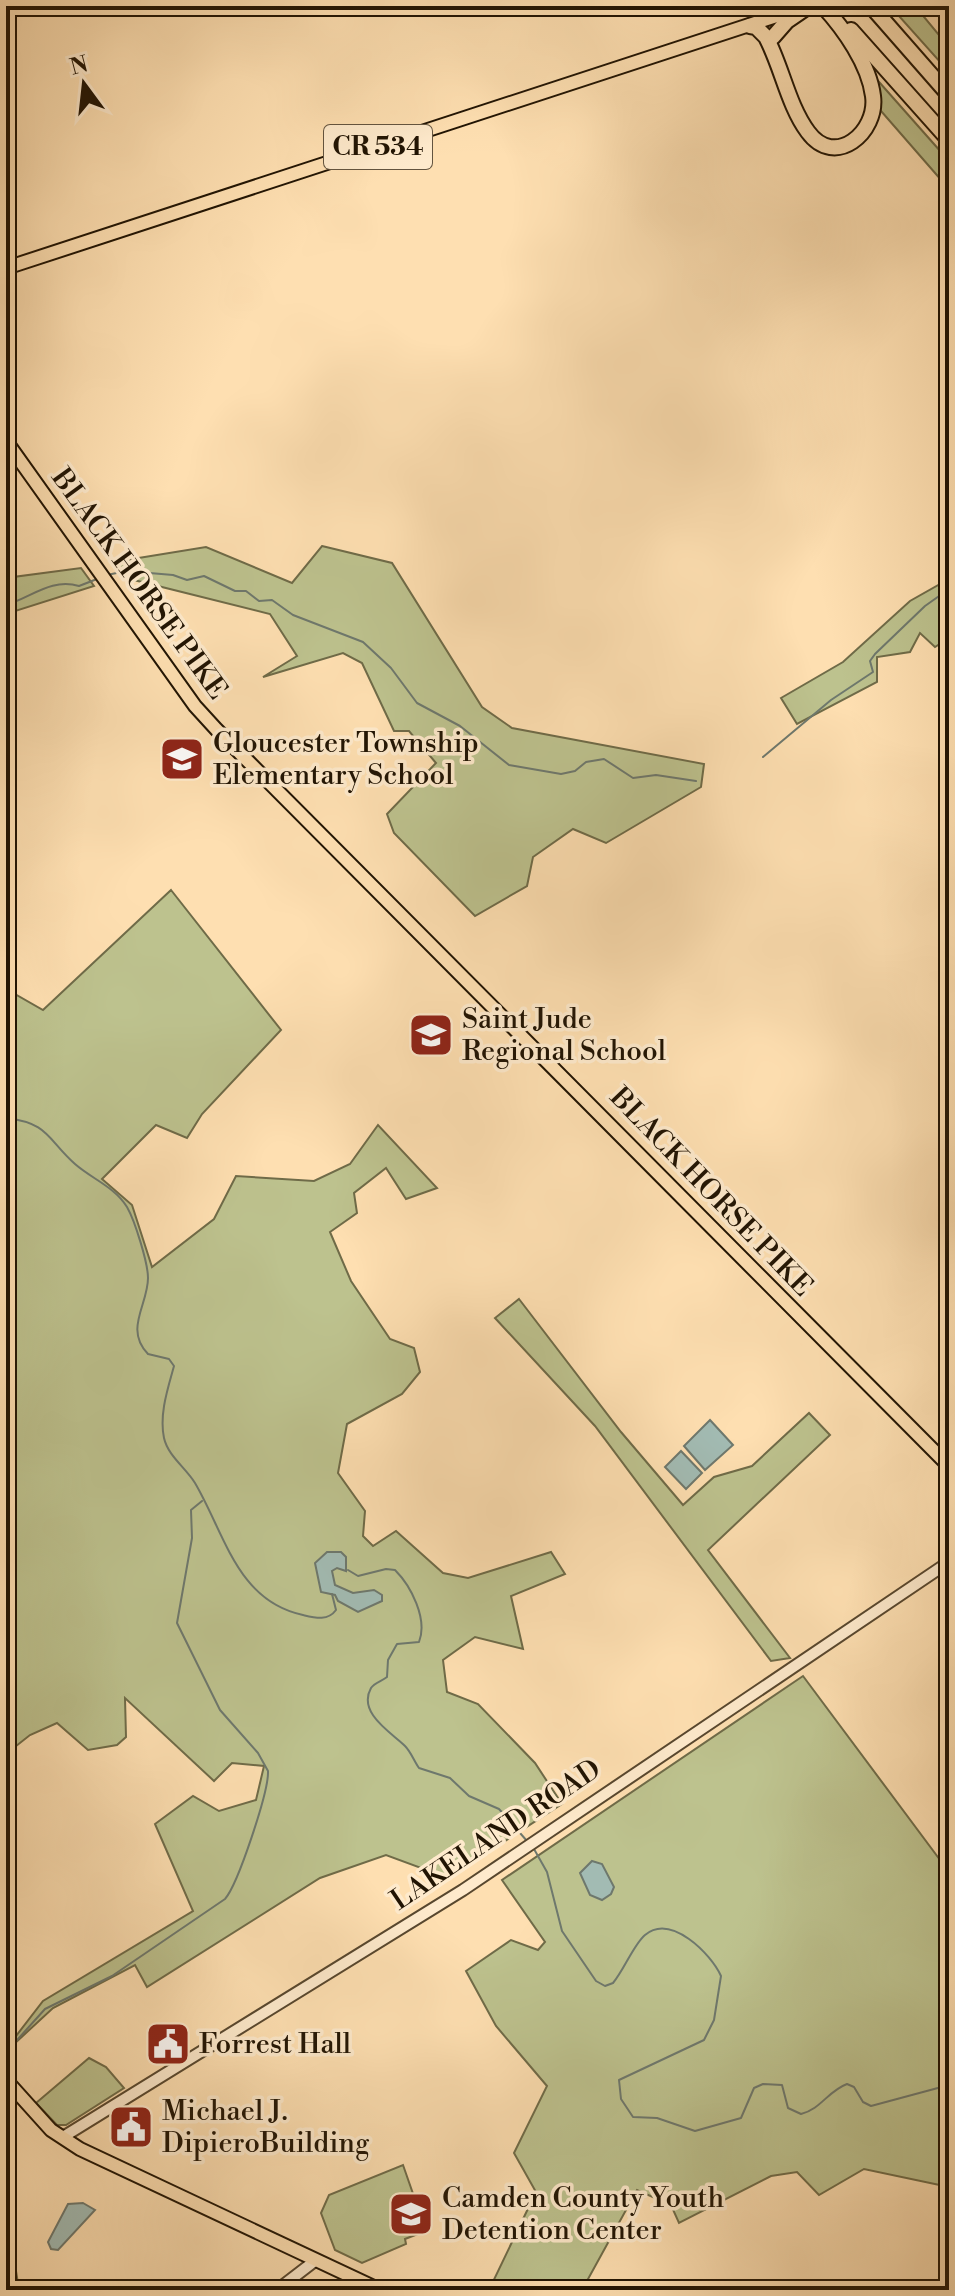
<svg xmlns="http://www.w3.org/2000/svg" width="955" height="2296" viewBox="0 0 955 2296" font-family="'Libre Bodoni',serif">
  <rect width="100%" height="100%" fill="#fedfb1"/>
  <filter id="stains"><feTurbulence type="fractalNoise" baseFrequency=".0025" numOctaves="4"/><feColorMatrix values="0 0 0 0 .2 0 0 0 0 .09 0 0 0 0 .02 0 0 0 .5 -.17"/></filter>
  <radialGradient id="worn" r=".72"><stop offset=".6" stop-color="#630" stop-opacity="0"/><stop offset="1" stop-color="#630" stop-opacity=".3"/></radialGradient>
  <g fill="#bdc28e" stroke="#6f6b48" stroke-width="2">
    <path d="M 890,6 L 915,6 L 949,47 L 949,72 Z"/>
    <path d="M 872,74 L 949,161 L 949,189 L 881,111 Z"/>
    <path d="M 322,546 L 392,563 L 482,707 L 512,728 L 704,764 L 701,787 L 606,843 L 573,829 L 533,857 L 527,886 L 475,916 L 394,833 L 387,814 L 436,763 L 409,731 L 394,731 L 362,663 L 343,653 L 263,677 L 297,656 L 270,614 L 126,578 L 114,562 L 206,547 L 292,583 Z"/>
    <path d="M 81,568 L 94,586 L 6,614 L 6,578 Z"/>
    <path d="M 949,579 L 949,638 L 935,647 L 920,633 L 910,652 L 877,657 L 877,682 L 797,724 L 781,698 L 843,662 L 910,601 Z"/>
    <path d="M 171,890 L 281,1030 L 202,1114 L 187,1138 L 156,1125 L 102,1179 L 132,1205 L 152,1267 L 214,1219 L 236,1176 L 314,1181 L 350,1164 L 378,1125 L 437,1188 L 406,1199 L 386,1168 L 354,1193 L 357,1213 L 330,1232 L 351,1281 L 390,1339 L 414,1348 L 420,1372 L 402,1394 L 347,1424 L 338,1473 L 365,1511 L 363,1536 L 373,1546 L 396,1531 L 443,1573 L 468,1578 L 551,1552 L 565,1574 L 511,1596 L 523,1649 L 475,1637 L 443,1660 L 447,1692 L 478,1704 L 535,1763 L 562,1804 L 448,1878 L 386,1855 L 320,1878 L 147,1987 L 135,1965 L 53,2008 L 13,2045 L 10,2066 L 6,2049 L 43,2001 L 193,1911 L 155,1824 L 193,1796 L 219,1811 L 256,1800 L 264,1766 L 232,1763 L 214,1781 L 125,1698 L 126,1737 L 117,1745 L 88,1750 L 57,1723 L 30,1735 L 6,1754 L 6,989 L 43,1010 Z"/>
    <path d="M 519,1299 L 621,1432 L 683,1505 L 714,1477 L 752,1466 L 809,1413 L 830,1435 L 708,1550 L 790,1658 L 771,1661 L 595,1426 L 495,1318 Z"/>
    <path d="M 803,1676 L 949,1872 L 949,2187 L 864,2169 L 819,2195 L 797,2172 L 771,2176 L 679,2223 L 671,2205 L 637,2190 L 582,2290 L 489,2290 L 536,2192 L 514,2153 L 547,2086 L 496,2026 L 466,1971 L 511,1940 L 538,1950 L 545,1942 L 502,1880 Z"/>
    <path d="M 89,2058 L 106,2067 L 124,2088 L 66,2125 L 57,2125 L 36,2103 Z"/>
    <path d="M 403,2165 L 426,2231 L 405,2239 L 406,2244 L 362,2263 L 335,2250 L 321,2213 L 329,2195 Z"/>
    <path d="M 6,2262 L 16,2271 L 19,2290 L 6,2290 Z"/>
  </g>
  <g fill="#a2bbb3" stroke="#6e786d" stroke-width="2">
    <path d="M 710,1420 L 733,1445 L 705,1470 L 684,1446 Z"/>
    <path d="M 681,1451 L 702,1473 L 686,1489 L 665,1467 Z"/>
    <path d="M 327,1552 L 341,1552 L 346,1557 L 346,1571 L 337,1568 L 332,1571 L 335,1585 L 353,1593 L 374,1590 L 382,1595 L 382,1601 L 358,1612 L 338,1601 L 335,1595 L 321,1592 L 315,1563 Z"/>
    <path d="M 592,1861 L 602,1864 L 614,1887 L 611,1894 L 602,1900 L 590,1895 L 580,1873 Z"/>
    <path d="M 83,2203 L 95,2210 L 58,2250 L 51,2249 L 48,2242 L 68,2204 Z"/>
  </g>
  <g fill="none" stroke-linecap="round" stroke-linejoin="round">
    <g stroke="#6e786d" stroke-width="2">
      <path d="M 107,575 L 126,571 L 173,575 L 187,580 L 204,576 L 235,591 L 246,591 L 259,601 L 272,600 L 293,615 L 363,642 L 391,668 L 417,703 L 460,726 L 509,765 L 561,774 L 575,771 L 586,762 L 604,759 L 633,778 L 656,775 L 696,781"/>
      <path d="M 6,605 C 32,597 51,578 79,586 L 97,579"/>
      <path d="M 763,757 L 831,700 L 873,672 L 870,661 L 875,654 L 925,606 L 949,589"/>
      <path d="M 6,1118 C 49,1123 47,1139 75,1164 C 92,1179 115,1187 127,1207 C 135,1221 148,1263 148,1278 C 148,1305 124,1329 148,1354 L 169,1359 L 174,1366 C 168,1388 159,1414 164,1438 C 168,1456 186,1468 195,1483 C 225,1534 237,1601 303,1615 C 316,1618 328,1621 336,1610 L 332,1594"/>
      <path d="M 348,1570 L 358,1576 L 386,1569 L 395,1570 C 411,1586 428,1619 419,1642 L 397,1644 L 388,1660 L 387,1677 C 382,1681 374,1683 371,1688 C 357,1713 392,1733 405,1746 C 411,1752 414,1761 419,1768 L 450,1778 L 469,1796 L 499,1809 L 527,1841"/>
      <path d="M 534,1849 L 547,1872 L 562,1931 L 596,1981 L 605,1986 L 613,1983 C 624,1970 634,1944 645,1935 C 671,1913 711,1954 721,1976 L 714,2020 L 704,2040 L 619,2080 L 621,2099 L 633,2117 L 657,2118 L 695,2131 L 741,2118 L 754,2088 L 763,2084 L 782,2085 L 788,2108 L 801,2114 C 821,2109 828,2091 847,2084 L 854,2087 L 863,2102 L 871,2106 L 949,2085"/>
      <path d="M 6,2076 L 9,2049 L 45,2009 L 112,1976 L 225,1899 C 238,1884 269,1791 268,1771 L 258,1753 L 220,1710 L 177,1623 L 192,1538 L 191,1510 L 202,1501"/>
    </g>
    <g stroke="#58472e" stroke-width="14">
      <g id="minor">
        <path d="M 63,2137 L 463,1890 L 949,1562"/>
        <path d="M 277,2290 L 316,2260"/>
      </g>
    </g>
    <g stroke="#211403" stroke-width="16">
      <g id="major">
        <path d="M 6,268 L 801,8"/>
        <path d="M 6,441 L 195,706 L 216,729 L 949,1466"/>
        <path d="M 6,2080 L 51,2130 L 80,2149 L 380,2290"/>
      </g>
    </g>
    <g stroke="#211403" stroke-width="18">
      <g id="highway">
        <path d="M 871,6 L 949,95"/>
        <path d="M 750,26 L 756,27 L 766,37 C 782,67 788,105 808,132 C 835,169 878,132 873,96 C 869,64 844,29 823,6"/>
        <path d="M 851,30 L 949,140"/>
        <path d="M 773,37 L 787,21 L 809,6"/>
      </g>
    </g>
    <use href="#minor" stroke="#feeacc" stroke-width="10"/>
    <use href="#major" stroke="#fedfb1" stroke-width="12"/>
    <use href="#highway" stroke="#fedfb1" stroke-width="14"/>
  </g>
  <defs>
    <g id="school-square" transform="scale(2.3)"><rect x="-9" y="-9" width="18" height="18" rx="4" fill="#8f2418" stroke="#feeacc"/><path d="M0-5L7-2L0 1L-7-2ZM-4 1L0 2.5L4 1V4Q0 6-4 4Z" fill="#fff"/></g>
    <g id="civic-square" transform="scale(2.3)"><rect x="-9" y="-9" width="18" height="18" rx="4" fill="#8f2418" stroke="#feeacc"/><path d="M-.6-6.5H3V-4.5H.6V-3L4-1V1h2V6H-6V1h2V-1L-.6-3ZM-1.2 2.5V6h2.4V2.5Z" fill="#fff"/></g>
  </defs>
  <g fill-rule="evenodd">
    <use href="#school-square" x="182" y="759"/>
    <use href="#school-square" x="431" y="1035"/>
    <use href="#civic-square" x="168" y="2044"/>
    <use href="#civic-square" x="131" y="2127"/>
    <use href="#school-square" x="411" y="2214"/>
  </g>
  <g text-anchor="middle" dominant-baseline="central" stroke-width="7" stroke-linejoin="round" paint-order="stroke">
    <rect fill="#feeacc" stroke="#63543f" stroke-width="2" x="324" y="125" width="108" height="44" rx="6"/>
    <g font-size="26" font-weight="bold" fill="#211403">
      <text x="378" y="147">CR 534</text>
    </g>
    <g font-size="28" fill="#211403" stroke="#feeacc">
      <text transform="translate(139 584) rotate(54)">BLACK HORSE PIKE</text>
      <text transform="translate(711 1192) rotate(46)">BLACK HORSE PIKE</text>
      <text transform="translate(496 1835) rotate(-34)">LAKELAND ROAD</text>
    </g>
    <g font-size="28" fill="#211403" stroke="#feeacc" text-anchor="start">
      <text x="213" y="743">Gloucester Township<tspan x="213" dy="32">Elementary School</tspan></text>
      <text x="462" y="1019">Saint Jude<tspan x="462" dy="32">Regional School</tspan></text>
      <text x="199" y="2044">Forrest Hall</text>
      <text x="162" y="2111">Michael J.<tspan x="162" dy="32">DipieroBuilding</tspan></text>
      <text x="442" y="2198">Camden County Youth<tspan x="442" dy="32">Detention Center</tspan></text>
    </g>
  </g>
  <rect width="955" height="2296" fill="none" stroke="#fedfb1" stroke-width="32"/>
  <rect x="8" y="8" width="939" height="2280" fill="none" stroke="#211403" stroke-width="4"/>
  <rect x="16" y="16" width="923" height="2264" fill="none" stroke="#211403" stroke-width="2"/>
  <g transform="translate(84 84) rotate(345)" stroke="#feeacc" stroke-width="6" paint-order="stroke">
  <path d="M0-6L14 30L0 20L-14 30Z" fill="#211403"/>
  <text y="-12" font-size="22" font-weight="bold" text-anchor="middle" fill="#211403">N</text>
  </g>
  <rect width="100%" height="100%" filter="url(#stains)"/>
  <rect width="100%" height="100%" fill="url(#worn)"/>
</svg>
